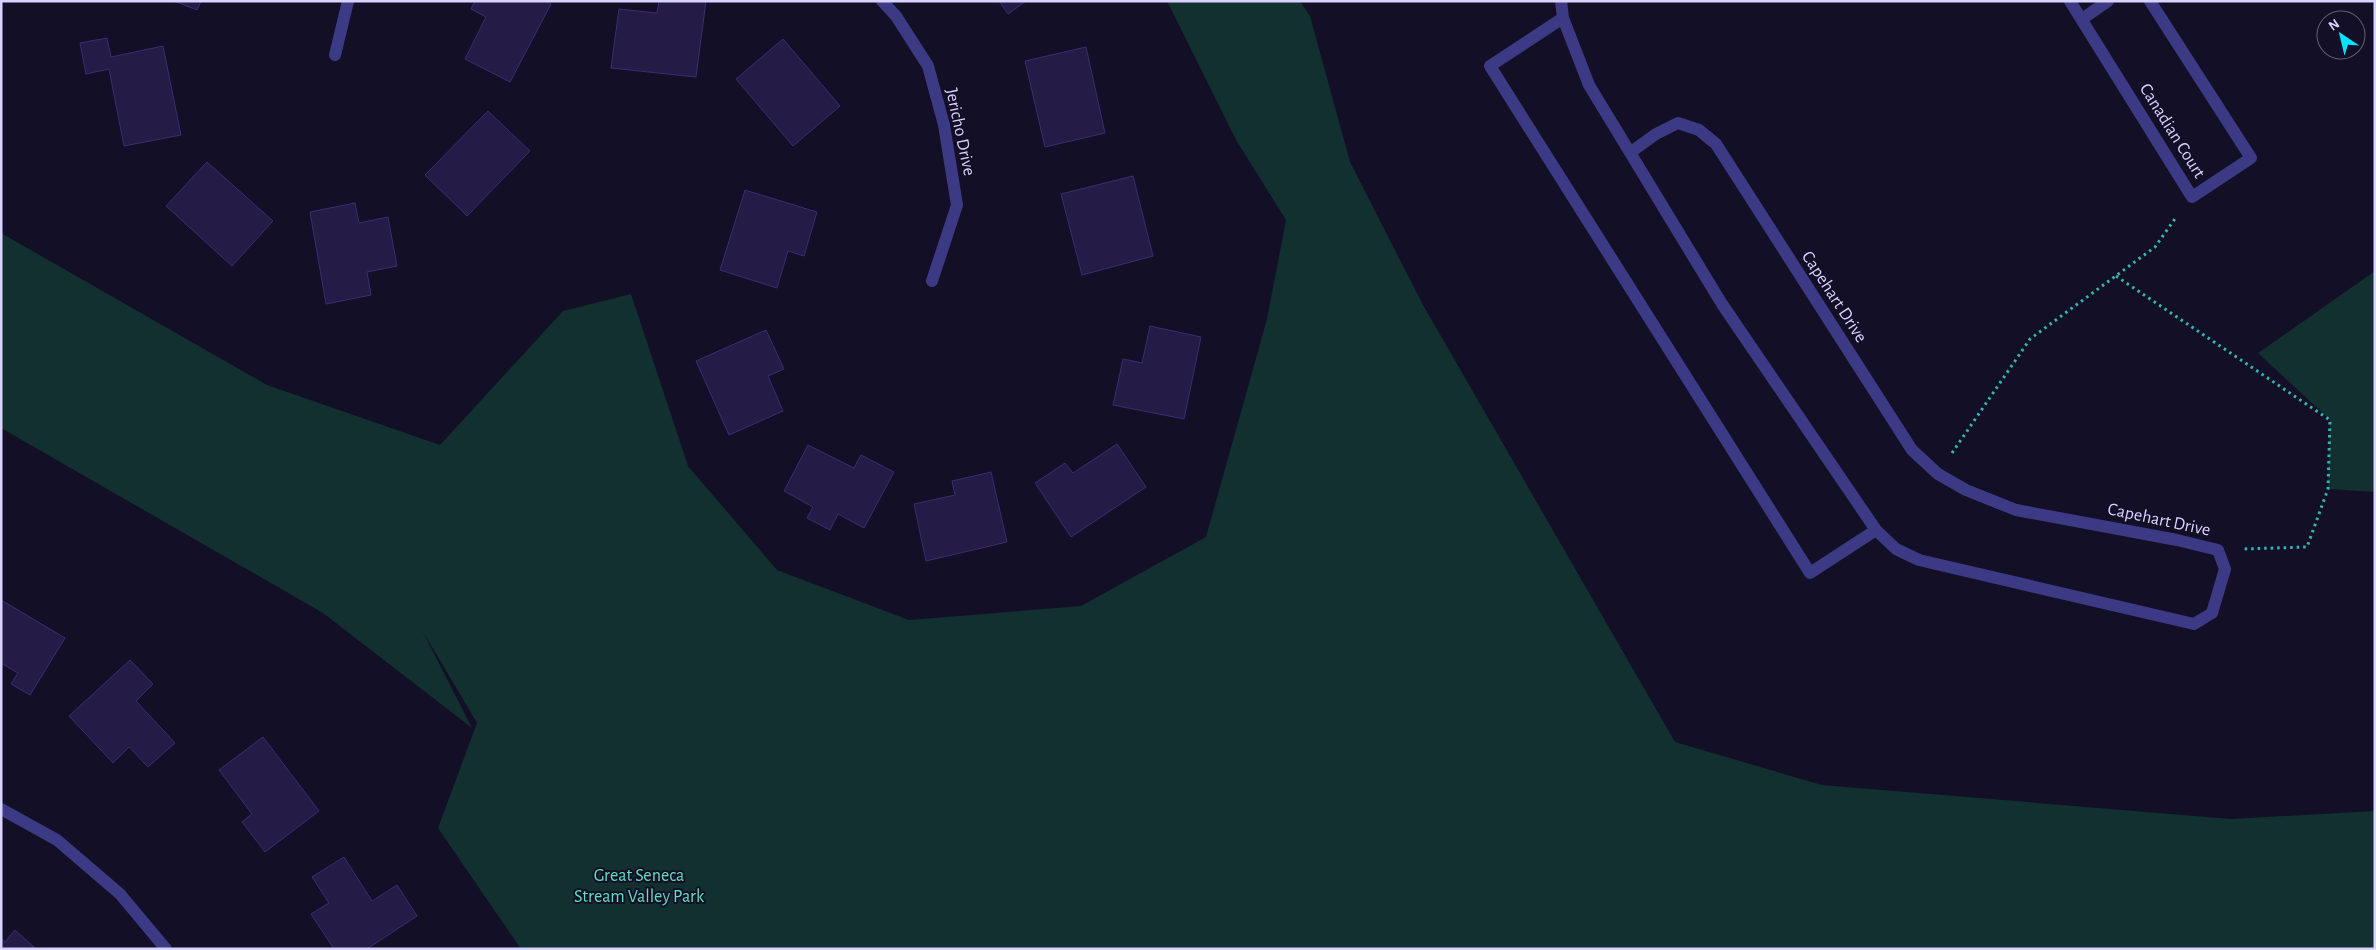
<svg xmlns="http://www.w3.org/2000/svg" width="2376" height="950" viewBox="0 0 2376 950" font-family="'Alegreya Sans',sans-serif">
  <rect width="100%" height="100%" fill="#130f26"/>
  <g fill="#12302f">
    <path d="M 1167,1 L 1300,1 L 1310,16 L 1350,162 L 1423,305 L 1675,742 L 1822,785 L 2231,819 L 2375,811 L 2375,949 L 521,949 L 438,828 L 477,723 L 422,630 L 472,728 L 323,613 L 1,428 L 1,233 L 267,385 L 440,445 L 563,311 L 631,294 L 688,466 L 777,570 L 909,620 L 1081,606 L 1206,537 L 1267,319 L 1286,220 L 1236,140 Z"/>
    <path d="M 2375,271 L 2375,492 L 2328,489 L 2330,420 L 2258,353 Z"/>
  </g>
  <g fill="#241b47" stroke="#3b2d73">
    <path d="M 174,1 L 201,1 L 197,10 Z"/>
    <path d="M 475,1 L 546,1 L 551,4 L 510,82 L 465,59 L 486,17 L 471,9 Z"/>
    <path d="M 659,1 L 706,1 L 696,77 L 611,68 L 619,9 L 657,13 Z"/>
    <path d="M 999,1 L 1026,1 L 1008,14 Z"/>
    <path d="M 107,38 L 111,57 L 163,46 L 181,135 L 124,146 L 109,69 L 86,74 L 80,43 Z"/>
    <path d="M 783,39 L 840,106 L 793,146 L 736,79 Z"/>
    <path d="M 1086,47 L 1105,133 L 1045,147 L 1025,61 Z"/>
    <path d="M 488,111 L 530,151 L 467,216 L 425,175 Z"/>
    <path d="M 207,162 L 273,221 L 232,266 L 166,206 Z"/>
    <path d="M 1133,176 L 1153,256 L 1082,275 L 1061,194 Z"/>
    <path d="M 745,190 L 817,212 L 804,256 L 788,251 L 777,288 L 720,270 Z"/>
    <path d="M 355,203 L 359,223 L 388,217 L 397,266 L 367,272 L 371,295 L 326,304 L 310,212 Z"/>
    <path d="M 1150,326 L 1201,337 L 1184,419 L 1113,405 L 1123,359 L 1142,363 Z"/>
    <path d="M 766,330 L 784,369 L 768,376 L 783,411 L 729,435 L 696,361 Z"/>
    <path d="M 1117,444 L 1146,487 L 1071,537 L 1035,483 L 1065,463 L 1073,473 Z"/>
    <path d="M 808,445 L 854,468 L 861,455 L 894,472 L 864,528 L 838,514 L 830,530 L 807,518 L 813,507 L 784,491 Z"/>
    <path d="M 991,472 L 1007,542 L 926,561 L 914,504 L 955,495 L 952,481 Z"/>
    <path d="M 1,600 L 65,638 L 30,695 L 11,684 L 18,673 L 1,663 Z"/>
    <path d="M 130,660 L 153,684 L 136,701 L 175,743 L 148,767 L 129,747 L 113,763 L 69,716 Z"/>
    <path d="M 263,737 L 319,811 L 265,852 L 242,822 L 252,814 L 219,770 Z"/>
    <path d="M 344,857 L 372,901 L 397,885 L 417,916 L 367,949 L 334,949 L 311,914 L 329,903 L 312,877 Z"/>
    <path d="M 15,930 L 36,949 L 1,949 L 1,938 L 5,942 Z"/>
  </g>
  <g fill="none" stroke-linecap="round" stroke-linejoin="round">
    <g stroke="#2fb8b0" stroke-width="3" stroke-dasharray="2.5 4" stroke-linecap="butt">
      <path d="M 2116,276 L 2330,420 L 2328,489 L 2307,547 L 2243,549"/>
      <path d="M 1952,453 L 2030,339 L 2155,247 L 2177,216"/>
    </g>
    <path stroke="#3d3a85" stroke-width="12" d="M 1563,18 L 1490,66 L 1810,573 L 1876,530"/>
    <g stroke="#3d3a85" stroke-width="12">
      <path d="M 882,1 L 896,16 L 928,66 L 944,125 L 957,205 L 932,281"/>
      <path d="M 1561,1 L 1563,18 L 1589,85 L 1722,304 L 1876,530 L 1896,549 L 1919,560 L 2194,624 L 2212,613 L 2225,569 L 2218,550 L 2177,540 L 2016,510 L 1966,490 L 1938,474 L 1912,450 L 1716,144 L 1699,130 L 1678,123 L 1656,134 L 1631,152"/>
      <path d="M 2070,1 L 2192,197 L 2251,158 L 2150,1"/>
      <path d="M 2082,19 L 2108,1"/>
      <path d="M 335,55 L 348,1"/>
      <path d="M 1,809 L 57,840 L 120,894 L 166,949"/>
    </g>
  </g>
  <g text-anchor="middle" dominant-baseline="central" stroke-width="4" stroke-linejoin="round" paint-order="stroke">
    <g font-size="18" fill="#d9d4ff" stroke="#130f26">
      <text transform="translate(2172 131) rotate(58)">Canadian Court</text>
      <text transform="translate(960 132) rotate(78)">Jericho Drive</text>
      <text transform="translate(1834 297) rotate(57)">Capehart Drive</text>
      <text transform="translate(2159 520) rotate(12)">Capehart Drive</text>
    </g>
    <g font-size="18" fill="#5fe0c0" stroke="#130f26">
      <text x="639" y="876">Great Seneca<tspan x="639" dy="21">Stream Valley Park</tspan></text>
    </g>
  </g>
  <rect width="2376" height="950" fill="none" stroke="#d9d4ff" stroke-width="5"/>
  <g transform="translate(2341 35) rotate(325)"><circle r="24" fill="#130f26" stroke="#625e7d"/>
  <path d="M0-4L9 19L0 12L-9 19Z" fill="#00e5ff"/>
  <text y="-8" font-size="14" font-weight="bold" text-anchor="middle" fill="#d9d4ff">N</text>
  </g>
</svg>
